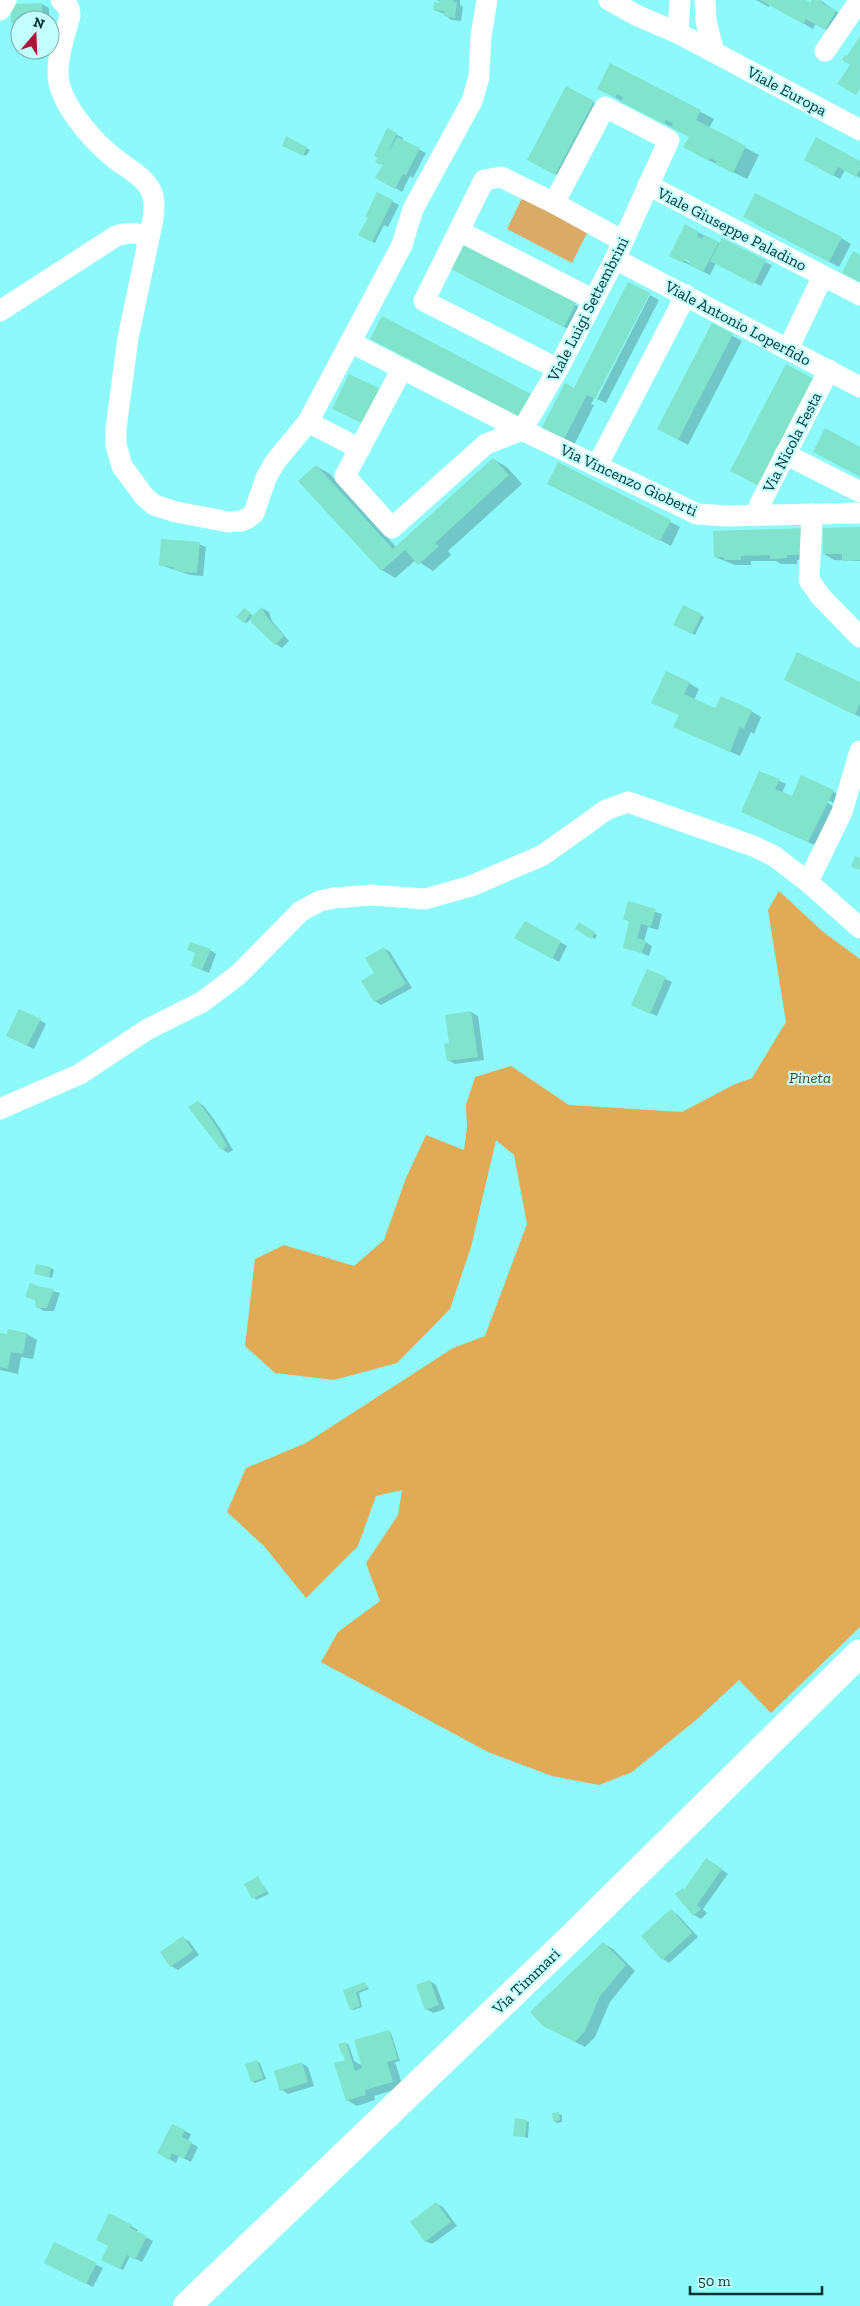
<svg xmlns="http://www.w3.org/2000/svg" width="860" height="2306" viewBox="0 0 860 2306" font-family="'Zilla Slab',serif">
  <rect width="100%" height="100%" fill="#8ef9fa"/>
  <path fill="#d9ab67" d="M 523,196 L 589,229 L 572,263 L 507,229 Z"/>
  <path fill="#e1ab56" d="M 779,891 L 822,931 L 860,959 L 860,1627 L 771,1713 L 739,1680 L 696,1720 L 632,1772 L 599,1785 L 552,1776 L 488,1752 L 321,1662 L 338,1632 L 380,1601 L 366,1563 L 398,1515 L 402,1490 L 376,1496 L 358,1546 L 306,1598 L 264,1546 L 227,1512 L 246,1468 L 306,1443 L 453,1348 L 485,1336 L 527,1224 L 514,1155 L 496,1140 L 471,1247 L 450,1309 L 397,1363 L 334,1380 L 275,1373 L 245,1346 L 255,1259 L 284,1245 L 354,1266 L 384,1240 L 406,1178 L 426,1135 L 464,1150 L 467,1128 L 466,1105 L 475,1077 L 511,1066 L 569,1105 L 682,1112 L 733,1085 L 752,1078 L 786,1022 L 768,910 Z"/>
  <g fill="#0003" fill-rule="evenodd">
    <path d="M 437,0 L 460,0 L 460,5 L 463,7 L 461,21 L 451,20 L 445,14 L 434,10 L 440,4 L 440,2 Z"/>
    <path d="M 756,0 L 803,0 L 811,4 L 813,0 L 820,0 L 846,18 L 836,35 L 816,23 L 813,29 L 770,4 L 769,7 Z"/>
    <path d="M 42,4 L 49,8 L 49,20 L 20,20 L 20,26 L 13,22 Z"/>
    <path d="M 611,65 L 714,119 L 709,128 L 759,155 L 747,179 L 698,155 L 690,137 L 599,89 Z"/>
    <path d="M 593,102 L 603,108 L 565,179 L 538,165 Z"/>
    <path d="M 388,130 L 403,138 L 402,141 L 426,153 L 413,178 L 410,176 L 402,192 L 377,177 L 384,165 L 377,161 L 380,158 Z"/>
    <path d="M 287,138 L 310,150 L 306,156 L 284,145 Z"/>
    <path d="M 806,160 L 860,162 L 860,178 L 845,170 L 840,179 Z"/>
    <path d="M 378,194 L 399,205 L 388,227 L 384,225 L 375,243 L 360,235 L 369,218 Z"/>
    <path d="M 754,223 L 841,238 L 851,244 L 839,267 Z"/>
    <path d="M 686,226 L 721,244 L 772,265 L 761,286 L 716,263 L 710,275 L 677,259 ZM 680,255 L 691,261 L 691,264 L 679,257 Z"/>
    <path d="M 464,247 L 585,310 L 574,332 L 463,275 Z"/>
    <path d="M 648,294 L 591,404 L 594,405 L 650,295 L 659,300 L 606,403 L 597,399 L 574,445 L 553,435 L 575,389 Z"/>
    <path d="M 712,325 L 742,341 L 688,445 L 668,434 Z"/>
    <path d="M 493,459 L 507,467 L 522,484 L 448,551 L 451,555 L 433,571 L 416,560 L 395,578 L 382,570 L 316,466 L 330,474 L 396,547 Z"/>
    <path d="M 559,464 L 680,527 L 671,546 L 559,489 Z"/>
    <path d="M 860,529 L 860,561 L 834,560 L 824,554 Z"/>
    <path d="M 806,530 L 816,560 L 797,560 L 797,564 L 781,564 L 776,561 L 751,561 L 751,565 L 735,565 L 715,557 Z"/>
    <path d="M 199,544 L 206,547 L 203,576 L 190,575 L 160,565 Z"/>
    <path d="M 684,606 L 704,617 L 695,635 L 674,624 Z"/>
    <path d="M 262,608 L 269,612 L 272,621 L 289,641 L 282,648 L 276,644 L 251,618 L 247,623 L 244,622 L 247,611 L 253,616 Z"/>
    <path d="M 689,683 L 699,689 L 694,700 L 716,710 L 751,711 L 761,717 L 754,734 L 751,732 L 740,756 L 685,732 L 680,715 L 663,708 Z"/>
    <path d="M 860,683 L 860,717 L 825,700 Z"/>
    <path d="M 760,772 L 786,784 L 782,793 L 793,798 L 802,777 L 840,795 L 836,804 L 826,799 L 825,801 L 836,808 L 819,847 L 772,826 Z"/>
    <path d="M 628,903 L 662,914 L 658,930 L 648,927 L 644,941 L 652,946 L 649,956 L 625,947 L 630,922 L 624,918 Z"/>
    <path d="M 525,922 L 567,946 L 559,962 L 516,937 Z"/>
    <path d="M 580,924 L 597,935 L 595,939 L 577,928 Z"/>
    <path d="M 384,948 L 390,952 L 412,988 L 381,1005 L 375,1001 L 375,974 Z"/>
    <path d="M 189,949 L 210,950 L 216,954 L 209,973 L 192,966 L 196,953 Z"/>
    <path d="M 647,970 L 672,982 L 657,1016 L 639,1008 Z"/>
    <path d="M 471,1012 L 478,1016 L 484,1060 L 455,1064 L 448,1060 L 451,1044 Z"/>
    <path d="M 40,1020 L 46,1024 L 34,1049 L 14,1039 Z"/>
    <path d="M 198,1102 L 204,1106 L 220,1128 L 233,1150 L 228,1153 L 222,1149 Z"/>
    <path d="M 51,1268 L 54,1270 L 52,1278 L 36,1274 Z"/>
    <path d="M 36,1286 L 60,1293 L 54,1311 L 44,1311 L 37,1307 L 37,1301 L 27,1297 Z"/>
    <path d="M 27,1334 L 37,1340 L 33,1359 L 21,1357 L 18,1374 L 0,1370 L 0,1335 Z"/>
    <path d="M 713,1863 L 728,1874 L 703,1909 L 707,1913 L 701,1919 L 694,1915 L 683,1889 L 685,1890 Z"/>
    <path d="M 258,1878 L 269,1894 L 256,1900 L 246,1884 Z"/>
    <path d="M 671,1911 L 678,1915 L 698,1937 L 669,1963 L 663,1959 Z"/>
    <path d="M 183,1938 L 189,1941 L 199,1955 L 178,1970 L 171,1966 Z"/>
    <path d="M 603,1943 L 613,1949 L 635,1971 L 610,2002 L 595,2037 L 585,2047 L 554,2031 Z"/>
    <path d="M 430,1981 L 436,1985 L 445,2009 L 433,2013 L 426,2009 Z"/>
    <path d="M 365,1983 L 369,1989 L 359,1993 L 362,2007 L 354,2010 L 351,2009 L 345,1990 Z"/>
    <path d="M 389,2031 L 391,2033 L 400,2061 L 395,2062 L 403,2087 L 374,2096 L 375,2100 L 357,2106 L 347,2100 L 348,2060 L 341,2052 L 339,2045 L 346,2043 L 349,2045 L 354,2061 L 363,2066 Z"/>
    <path d="M 257,2061 L 260,2063 L 266,2079 L 255,2083 L 252,2081 Z"/>
    <path d="M 301,2063 L 308,2067 L 314,2086 L 288,2094 L 282,2090 Z"/>
    <path d="M 559,2114 L 562,2115 L 562,2122 L 557,2123 L 554,2121 Z"/>
    <path d="M 526,2121 L 529,2122 L 528,2138 L 515,2135 Z"/>
    <path d="M 173,2125 L 191,2134 L 188,2141 L 198,2147 L 191,2162 L 179,2156 L 176,2163 L 159,2153 Z"/>
    <path d="M 437,2204 L 443,2207 L 457,2226 L 432,2244 L 425,2241 Z"/>
    <path d="M 131,2226 L 138,2230 L 136,2232 L 153,2241 L 142,2262 L 130,2256 L 123,2270 L 103,2259 Z"/>
    <path d="M 55,2244 L 103,2268 L 93,2287 L 52,2266 Z"/>
  </g>
  <g fill="#81e3cb">
    <path d="M 439,0 L 453,0 L 453,2 L 457,2 L 455,18 L 444,16 L 444,11 L 433,10 L 434,2 L 439,3 Z"/>
    <path d="M 760,0 L 806,0 L 810,3 L 812,0 L 822,0 L 820,2 L 836,11 L 825,30 L 806,19 L 803,24 Z"/>
    <path d="M 42,3 L 43,20 L 20,20 L 20,23 L 11,23 L 11,4 Z"/>
    <path d="M 860,36 L 860,89 L 856,95 L 837,84 L 850,65 L 842,60 L 845,55 L 847,56 Z"/>
    <path d="M 610,63 L 701,110 L 696,120 L 746,146 L 733,173 L 715,164 L 716,161 L 710,158 L 709,161 L 683,147 L 689,137 L 671,128 L 673,123 L 666,120 L 664,124 L 621,102 L 623,97 L 617,94 L 615,98 L 597,89 Z"/>
    <path d="M 566,86 L 594,101 L 555,175 L 527,160 Z"/>
    <path d="M 387,128 L 397,133 L 387,155 L 397,137 L 420,148 L 406,175 L 403,174 L 395,189 L 375,178 L 385,161 L 381,165 L 375,162 L 378,158 L 374,156 Z"/>
    <path d="M 286,136 L 307,147 L 303,156 L 282,146 Z"/>
    <path d="M 816,137 L 860,161 L 860,170 L 856,177 L 838,167 L 833,176 L 804,160 Z"/>
    <path d="M 377,192 L 393,200 L 372,242 L 358,235 L 368,218 L 365,217 Z"/>
    <path d="M 755,193 L 842,237 L 829,262 L 743,217 Z"/>
    <path d="M 685,224 L 699,232 L 697,236 L 702,239 L 705,235 L 719,242 L 703,272 L 689,265 L 690,262 L 685,259 L 683,263 L 669,256 Z"/>
    <path d="M 722,238 L 766,260 L 754,284 L 710,261 Z"/>
    <path d="M 464,245 L 576,303 L 564,327 L 451,269 Z"/>
    <path d="M 853,251 L 860,255 L 860,282 L 842,273 Z"/>
    <path d="M 628,282 L 650,293 L 595,399 L 587,395 L 563,441 L 541,429 L 565,383 L 574,388 Z"/>
    <path d="M 382,316 L 531,394 L 519,417 L 370,339 Z"/>
    <path d="M 712,323 L 733,334 L 678,440 L 657,429 Z"/>
    <path d="M 786,364 L 814,379 L 759,486 L 730,471 Z"/>
    <path d="M 349,374 L 381,389 L 364,424 L 332,409 Z"/>
    <path d="M 825,428 L 860,447 L 860,477 L 813,452 Z"/>
    <path d="M 493,458 L 509,475 L 435,543 L 439,546 L 418,565 L 405,550 L 381,571 L 298,481 L 316,465 L 393,549 Z"/>
    <path d="M 558,462 L 671,520 L 660,541 L 547,484 Z"/>
    <path d="M 860,527 L 860,560 L 842,561 L 842,554 L 823,554 L 823,528 Z"/>
    <path d="M 806,528 L 807,555 L 787,555 L 787,558 L 770,559 L 770,555 L 741,556 L 741,560 L 724,560 L 724,557 L 714,557 L 713,531 Z"/>
    <path d="M 161,539 L 200,542 L 197,573 L 182,572 L 173,569 L 174,567 L 159,566 Z"/>
    <path d="M 683,605 L 702,614 L 692,634 L 673,625 Z"/>
    <path d="M 262,607 L 266,616 L 284,636 L 275,645 L 252,623 L 250,618 Z"/>
    <path d="M 244,608 L 251,613 L 244,623 L 236,617 Z"/>
    <path d="M 797,652 L 860,682 L 860,704 L 855,715 L 784,680 Z"/>
    <path d="M 666,671 L 690,682 L 684,694 L 715,708 L 721,696 L 752,710 L 744,729 L 740,727 L 730,752 L 673,727 L 679,715 L 651,703 Z"/>
    <path d="M 759,771 L 780,779 L 775,789 L 792,796 L 801,775 L 834,790 L 808,842 L 741,812 Z"/>
    <path d="M 855,856 L 860,858 L 860,870 L 851,867 Z"/>
    <path d="M 628,901 L 656,909 L 651,927 L 641,924 L 637,938 L 646,941 L 642,953 L 623,948 L 629,921 L 623,919 Z"/>
    <path d="M 525,921 L 561,941 L 552,959 L 514,938 Z"/>
    <path d="M 579,922 L 595,932 L 591,939 L 575,929 Z"/>
    <path d="M 190,942 L 211,949 L 202,970 L 191,966 L 195,953 L 187,950 Z"/>
    <path d="M 384,947 L 406,984 L 374,1002 L 361,981 L 374,973 L 365,958 Z"/>
    <path d="M 647,969 L 666,977 L 650,1014 L 631,1005 Z"/>
    <path d="M 19,1009 L 41,1019 L 27,1046 L 6,1036 Z"/>
    <path d="M 471,1011 L 478,1057 L 447,1061 L 444,1044 L 449,1043 L 445,1015 Z"/>
    <path d="M 198,1101 L 214,1123 L 227,1146 L 221,1150 L 188,1107 Z"/>
    <path d="M 36,1264 L 51,1267 L 49,1277 L 34,1274 Z"/>
    <path d="M 30,1283 L 37,1285 L 36,1286 L 54,1289 L 47,1308 L 36,1308 L 35,1300 L 25,1297 Z"/>
    <path d="M 8,1329 L 27,1333 L 23,1354 L 11,1352 L 8,1369 L 0,1367 L 0,1333 L 7,1334 Z"/>
    <path d="M 706,1858 L 722,1869 L 697,1905 L 701,1909 L 693,1916 L 675,1894 L 683,1888 L 684,1890 Z"/>
    <path d="M 258,1876 L 266,1892 L 252,1899 L 244,1884 Z"/>
    <path d="M 671,1909 L 692,1933 L 662,1960 L 641,1936 Z"/>
    <path d="M 183,1936 L 193,1951 L 170,1967 L 160,1952 Z"/>
    <path d="M 603,1942 L 626,1965 L 600,1996 L 585,2031 L 575,2042 L 543,2026 L 530,2012 Z"/>
    <path d="M 430,1980 L 439,2005 L 425,2010 L 416,1985 Z"/>
    <path d="M 365,1982 L 367,1988 L 356,1992 L 360,2006 L 350,2010 L 343,1990 Z"/>
    <path d="M 389,2030 L 398,2059 L 387,2062 L 393,2082 L 365,2090 L 366,2095 L 346,2101 L 334,2063 L 345,2060 L 338,2044 L 346,2042 L 355,2071 L 362,2068 L 354,2040 Z"/>
    <path d="M 257,2060 L 263,2078 L 251,2082 L 245,2064 Z"/>
    <path d="M 302,2062 L 308,2082 L 280,2091 L 274,2071 Z"/>
    <path d="M 559,2112 L 560,2120 L 553,2122 L 552,2113 Z"/>
    <path d="M 515,2118 L 527,2120 L 525,2137 L 513,2136 Z"/>
    <path d="M 172,2124 L 185,2130 L 182,2137 L 192,2142 L 184,2159 L 172,2153 L 169,2160 L 157,2153 Z"/>
    <path d="M 436,2202 L 451,2222 L 425,2242 L 410,2222 Z"/>
    <path d="M 109,2213 L 132,2225 L 130,2228 L 147,2236 L 135,2260 L 127,2255 L 120,2269 L 101,2260 L 108,2246 L 96,2240 Z"/>
    <path d="M 54,2242 L 97,2263 L 86,2284 L 44,2263 Z"/>
  </g>
  <g fill="none" stroke-linecap="round" stroke-linejoin="round">
    <g stroke="#fff" stroke-width="21">
      <path d="M 61,0 L 69,8 L 70,16 C 65,34 58,53 58,72 C 57,101 91,139 113,157 C 126,168 145,176 152,193 C 155,201 154,211 153,219 L 128,338 L 116,428 L 116,445 L 122,466 L 144,496 L 154,505 L 176,512 L 229,522 L 241,521 L 248,518 L 254,513 L 266,478 L 275,462 L 308,422 L 360,449"/>
      <path d="M 609,0 L 638,16 L 678,33 L 860,130"/>
      <path d="M 705,0 L 706,21 L 714,52"/>
      <path d="M 0,10 L 6,0"/>
      <path d="M 678,33 L 680,0"/>
      <path d="M 825,51 L 860,0"/>
      <path d="M 648,185 L 860,295"/>
      <path d="M 459,231 L 594,300"/>
      <path d="M 615,259 L 860,387"/>
      <path d="M 0,311 L 116,236 C 129,232 136,232 148,238"/>
      <path d="M 350,342 L 522,430 L 697,514 L 726,516 L 860,513"/>
      <path d="M 788,349 L 823,276"/>
      <path d="M 402,369 L 345,476 L 392,528 L 486,444 L 522,430 L 558,369 L 615,259 L 669,140 L 605,107 L 554,203"/>
      <path d="M 558,369 L 424,301 L 484,180 L 501,177 L 554,203 L 623,241"/>
      <path d="M 308,422 L 402,245 L 413,209 L 472,101 L 479,77 L 481,36 L 487,0"/>
      <path d="M 785,454 L 860,492"/>
      <path d="M 597,466 L 686,295"/>
      <path d="M 812,514 L 809,580 L 821,597 L 860,637"/>
      <path d="M 760,515 L 760,504 L 829,370"/>
      <path d="M 808,882 L 842,812 L 860,751"/>
      <path d="M 0,1109 L 80,1074 L 148,1029 L 202,1002 L 238,975 L 301,911 L 320,901 L 334,898 L 372,895 L 425,899 L 471,886 L 543,855 L 606,810 L 628,802 L 753,846 L 774,856 L 808,882 L 860,928"/>
    </g>
    <path stroke="#fff" stroke-width="28" d="M 187,2306 L 574,1935 L 860,1653"/>
  </g>
  <g text-anchor="middle" dominant-baseline="central" stroke-width="4.5" stroke-linejoin="round" paint-order="stroke">
    <g font-size="16" fill="#003233" stroke="#c3fefe">
      <text transform="translate(787 91) rotate(28)">Viale Europa</text>
      <text transform="translate(732 229) rotate(27)">Viale Giuseppe Paladino</text>
      <text transform="translate(588 309) rotate(-63)">Viale Luigi Settembrini</text>
      <text transform="translate(738 323) rotate(28)">Viale Antonio Loperfido</text>
      <text transform="translate(792 442) rotate(-63)">Via Nicola Festa</text>
      <text transform="translate(629 480) rotate(25)">Via Vincenzo Gioberti</text>
      <text transform="translate(526 1981) rotate(-44)">Via Timmari</text>
    </g>
    <g font-size="16" font-style="italic" fill="#59421e" stroke="#c3fefe">
      <text x="810" y="1077">Pineta</text>
    </g>
  </g>
  <g transform="translate(35 35) rotate(19)"><circle r="24" fill="#c3fefe" stroke="#75acad"/>
  <path d="M0-4L9 19L0 12L-9 19Z" fill="#ac1638"/>
  <text y="-8" font-size="14" font-weight="bold" text-anchor="middle" fill="#003233">N</text>
  </g>
  <path d="M690 2286v8h132v-8" fill="none" stroke="#003233" stroke-width="2.5"/>
  <text x="698" y="2286" font-size="15" fill="#003233" stroke="#c3fefe" stroke-width="4" paint-order="stroke">50 m</text>
</svg>
